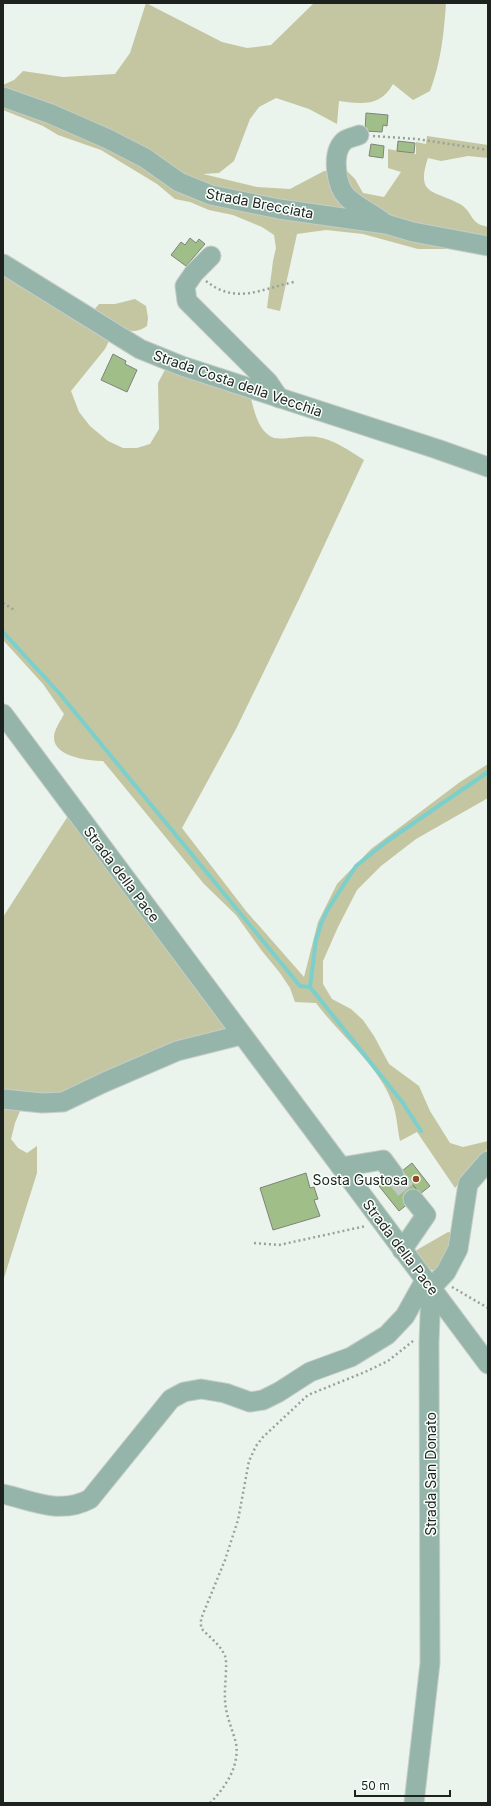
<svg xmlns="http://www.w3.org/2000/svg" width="491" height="1806" viewBox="0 0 491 1806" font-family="Inter,sans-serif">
  <rect width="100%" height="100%" fill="#eaf3ec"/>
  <g fill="#c3c6a1">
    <path d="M 146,3 L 222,42 L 247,48 L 271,45 L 314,3 L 446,3 C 444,33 441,62 430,91 L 413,100 L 393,84 C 380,107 362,104 339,101 L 337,124 L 309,109 L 276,98 L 259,107 L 250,119 L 234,161 L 219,173 L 203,174 L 257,187 L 290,189 L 324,171 L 345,169 L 355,179 L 363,193 L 384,197 L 401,172 L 388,168 L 388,149 L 416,154 L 416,142 L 426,144 L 427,136 L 488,145 L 488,158 L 468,156 L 441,161 L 428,158 C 415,196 435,190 460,204 C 470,210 470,217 476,222 C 479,225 485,226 488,227 L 488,251 L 459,238 L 452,249 L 418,249 L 363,234 L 326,230 L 297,234 L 280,311 L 267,308 L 273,261 L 276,248 L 274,235 L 262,227 L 233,215 L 209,210 L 190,202 L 175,199 L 157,184 L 101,150 L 58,135 L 43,126 L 3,110 L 3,85 L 14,80 L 23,71 L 63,77 L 115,74 L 130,53 Z"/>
    <path d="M 3,271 L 111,337 L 105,349 L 71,391 L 79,412 L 90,426 L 108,441 L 123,448 L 137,448 L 150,444 L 159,429 L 158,383 L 167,366 L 250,394 C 253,407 258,433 274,438 C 284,440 304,435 317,437 C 333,439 350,451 364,460 L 301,595 L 236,729 L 182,828 L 246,911 L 304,977 L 318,922 L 337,884 L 371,849 L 460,782 L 488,764 L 488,798 L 416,839 L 381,866 L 357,890 L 338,927 L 323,961 L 323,984 L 332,999 L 351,1009 L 363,1020 L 374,1036 L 389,1064 L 419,1086 L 430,1111 L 450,1143 L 463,1147 L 488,1141 L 488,1148 L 455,1188 L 417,1132 L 400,1141 C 397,1128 397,1114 392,1102 C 379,1066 339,1034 316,1003 L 295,1002 L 290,988 L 280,973 L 262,951 L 236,915 L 204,884 L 103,761 C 89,761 53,757 54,737 C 54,730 61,720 64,714 L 43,684 L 3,640 Z"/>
    <path d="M 135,299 L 146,306 L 148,318 L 147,326 C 128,340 111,321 94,310 L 99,304 L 115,304 Z"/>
    <path d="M 68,816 L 230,1028 L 58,1096 L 3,1092 L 3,917 Z"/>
    <path d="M 5,1103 L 20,1111 L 15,1123 L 11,1139 L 18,1148 L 27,1153 L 37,1146 L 37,1173 L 3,1281 L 3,1104 Z"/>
    <path d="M 448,1232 L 453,1233 L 445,1260 L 434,1271 C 425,1268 420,1258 415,1251 Z"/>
  </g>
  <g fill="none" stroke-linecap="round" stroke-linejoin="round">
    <g stroke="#7bd0cd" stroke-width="4">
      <path d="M 3,632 L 60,694 L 300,986 L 310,987"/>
      <path d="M 421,1131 L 403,1103 L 310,987 L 316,940 L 321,924 L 328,909 L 356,866 L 386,842 L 488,772"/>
    </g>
  </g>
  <g fill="#a0bf88" stroke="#7e837b">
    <path d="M 366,113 L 388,115 L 387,126 L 383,125 L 382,132 L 365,131 Z"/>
    <path d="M 398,141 L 415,143 L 414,153 L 397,151 Z"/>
    <path d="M 371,144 L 384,146 L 383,158 L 369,156 Z"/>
    <path d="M 190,238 L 196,243 L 199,239 L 205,244 L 186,266 L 171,255 L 181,242 L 185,245 Z"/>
    <path d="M 113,354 L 126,361 L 125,364 L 137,370 L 127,392 L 101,380 Z"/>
    <path d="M 412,1163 L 430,1186 L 420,1194 L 402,1171 Z"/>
    <path d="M 401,1170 L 420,1194 L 399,1211 L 379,1186 Z"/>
    <path d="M 306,1173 L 310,1188 L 314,1187 L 318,1199 L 314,1200 L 320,1216 L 273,1230 L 260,1188 Z"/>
  </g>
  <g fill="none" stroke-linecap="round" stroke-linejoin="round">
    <path stroke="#c1c9c3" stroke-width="19" stroke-dasharray="19 10" stroke-linecap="butt" d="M 394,1175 L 413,1199"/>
    <g stroke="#c5cdc7" stroke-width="21">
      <g id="minor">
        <path d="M 3,97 L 51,114 L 108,139 L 145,158 L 179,182 L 211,195 L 279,209 L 386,224 L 413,232 L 488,246"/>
        <path d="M 359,135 C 354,137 348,138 344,141 C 331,153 336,186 347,197 C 357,207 372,213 383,222"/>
        <path d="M 211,256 L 194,273 L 185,286 L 187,301 L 268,382 L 279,398"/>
        <path d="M 3,264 L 140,349 L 182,366 L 437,449 L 488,467"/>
        <path d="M 3,714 L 488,1364"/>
        <path d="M 3,1099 L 42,1103 L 63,1102 L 105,1082 L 177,1051 L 241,1035"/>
        <path d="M 341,1167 L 383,1160 L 394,1175"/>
        <path d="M 402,1250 L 426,1215 L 413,1199"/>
        <path d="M 3,1494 C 34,1501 60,1515 90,1499 L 171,1399 L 184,1392 L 201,1389 L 225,1393 L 250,1402 L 263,1400 L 279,1392 L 310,1372 L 351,1357 L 387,1335 L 405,1316 L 425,1280"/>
        <path d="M 414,1803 L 430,1663 L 429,1343 L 431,1288 L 446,1272 L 458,1249 L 468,1184 L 488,1161"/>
      </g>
    </g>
    <g stroke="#9aa19b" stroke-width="2.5" stroke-dasharray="2 3" stroke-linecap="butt">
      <path d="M 373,136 L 417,139 L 488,150"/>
      <path d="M 206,281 C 236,305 261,289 294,282"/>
      <path d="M 3,603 L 16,611"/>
      <path d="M 254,1243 L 279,1245 L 366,1226"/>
      <path d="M 452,1287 L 488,1308"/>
      <path d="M 210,1803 C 225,1788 240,1766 236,1743 C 232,1728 225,1714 225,1698 C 224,1689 228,1662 225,1656 C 220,1644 209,1637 201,1628 L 201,1619 L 225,1560 L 238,1520 L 249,1461 L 256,1446 L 263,1437 L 308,1395 L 365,1372 L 388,1361 L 413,1341"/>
    </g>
    <use href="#minor" stroke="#96b5aa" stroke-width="19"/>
  </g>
  <circle fill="#8f4b1d" stroke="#f9fffb" stroke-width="1.5" cx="416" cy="1179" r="4"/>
  <g text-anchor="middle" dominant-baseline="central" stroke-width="3" stroke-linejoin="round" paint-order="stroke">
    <g font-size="14" fill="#1e221f" stroke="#f9fffb">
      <text transform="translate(260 203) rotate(11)">Strada Brecciata</text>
      <text transform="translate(238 383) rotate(19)">Strada Costa della Vecchia</text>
      <text transform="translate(122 874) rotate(53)">Strada della Pace</text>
      <text transform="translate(401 1247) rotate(53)">Strada della Pace</text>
      <text transform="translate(430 1474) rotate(-90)">Strada San Donato</text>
    </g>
    <g font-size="14" fill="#1e221f" stroke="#f9fffb" text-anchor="end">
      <text x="408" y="1179">Sosta Gustosa</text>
    </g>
  </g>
  <rect width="491" height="1806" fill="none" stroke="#1e221f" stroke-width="8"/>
  <path d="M355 1790v6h95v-6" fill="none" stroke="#1e221f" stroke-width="2"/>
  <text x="361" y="1790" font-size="12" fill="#1e221f" stroke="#f9fffb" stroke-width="3" paint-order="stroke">50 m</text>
</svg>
